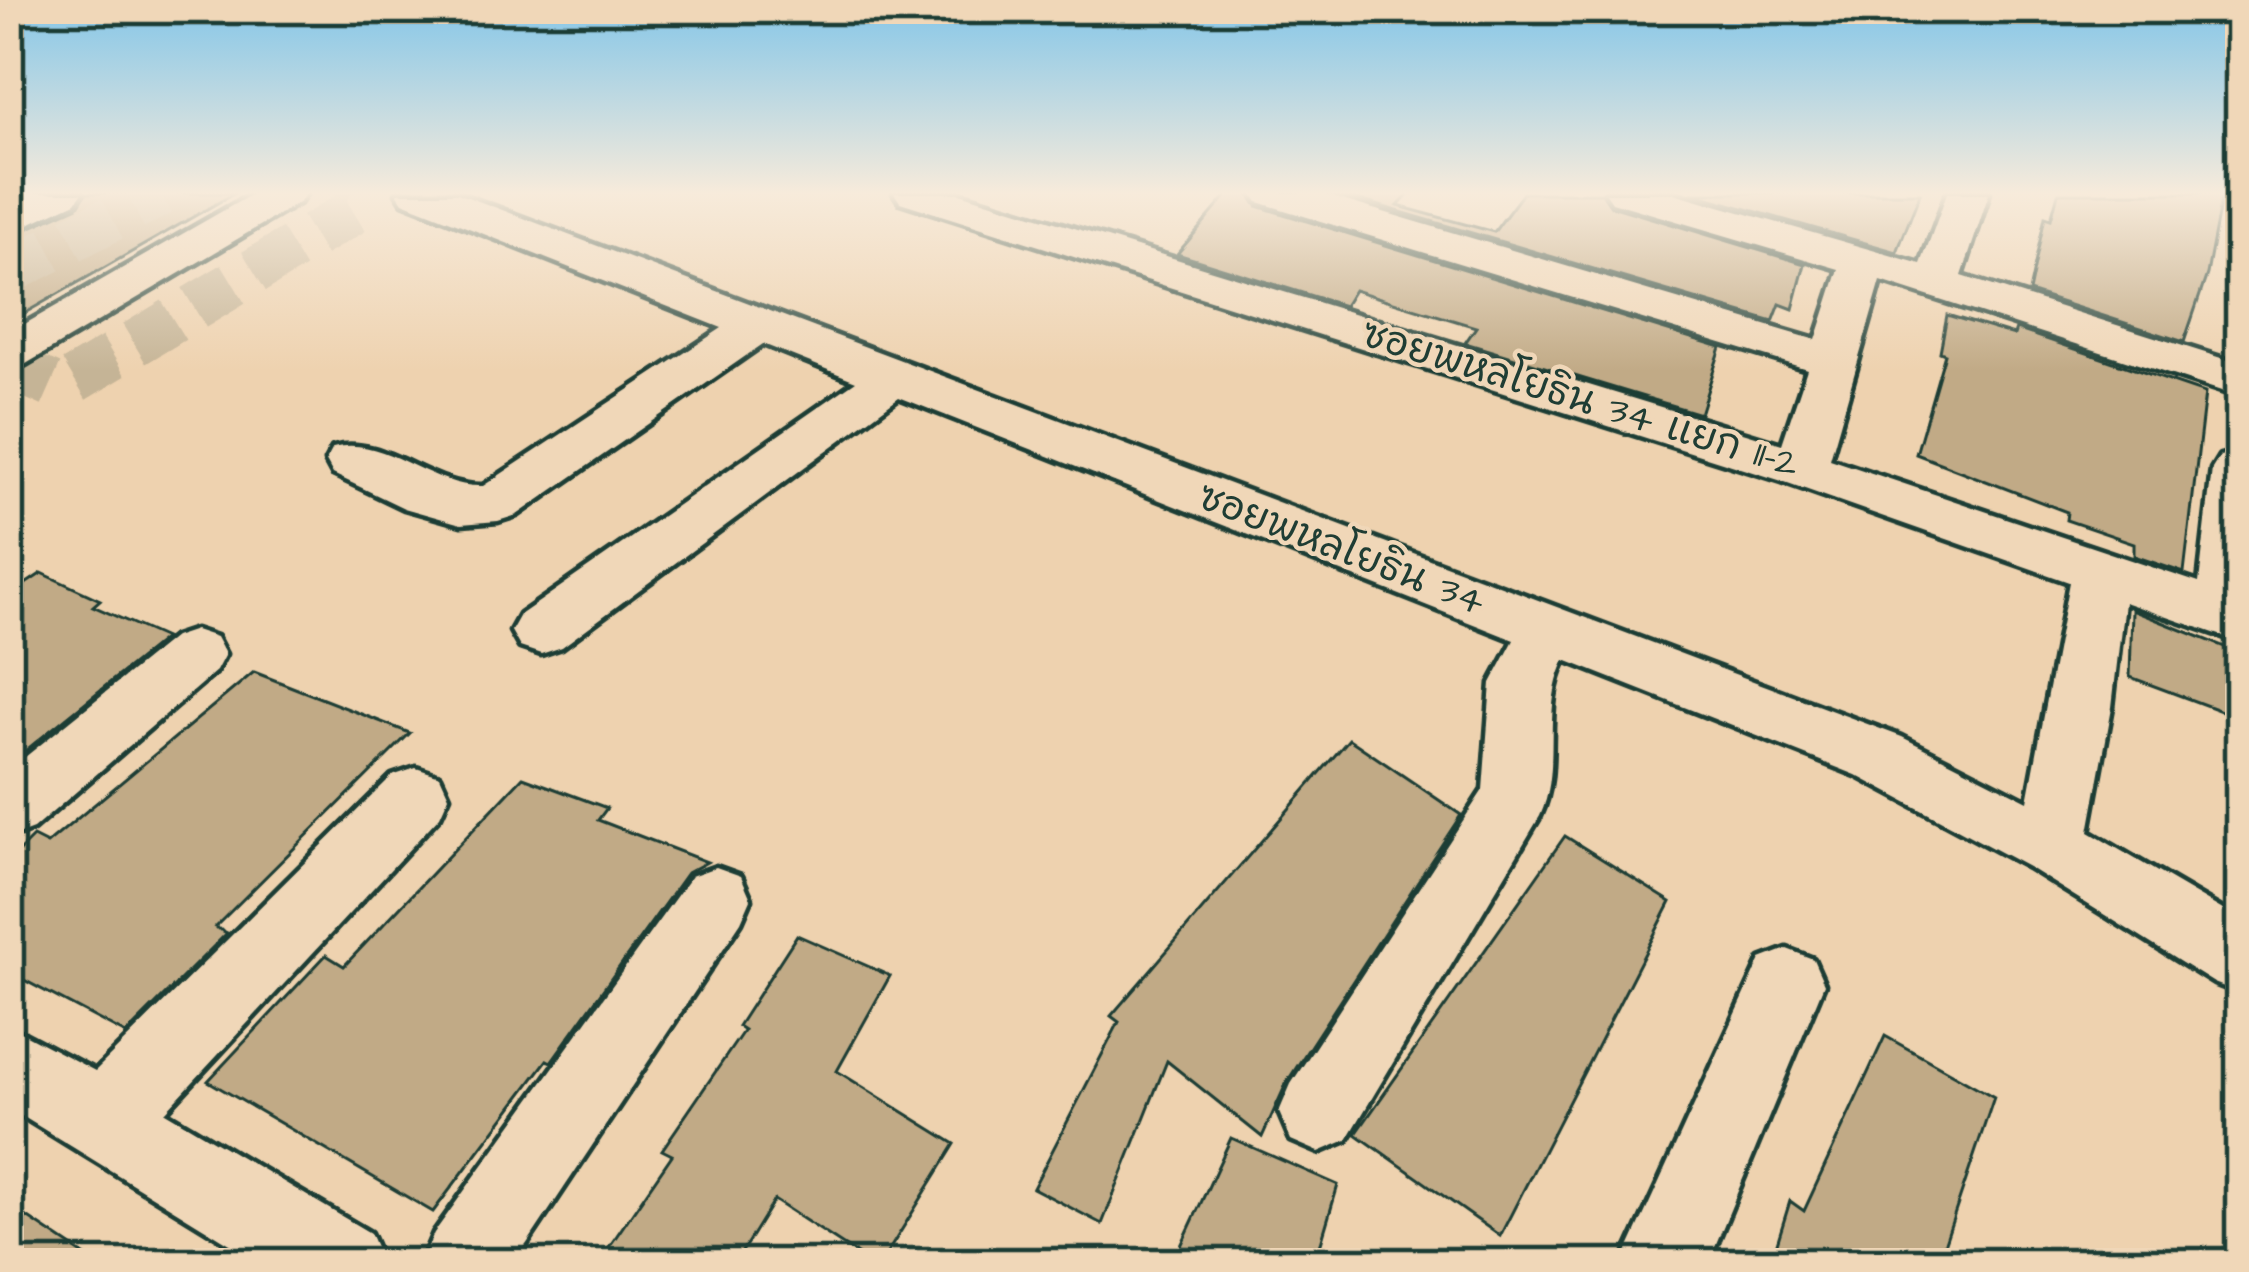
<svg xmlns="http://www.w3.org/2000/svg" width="2249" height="1272" viewBox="0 0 2249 1272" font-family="'Architects Daughter','Playpen Sans Thai',sans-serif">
  <rect width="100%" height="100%" fill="#eed2af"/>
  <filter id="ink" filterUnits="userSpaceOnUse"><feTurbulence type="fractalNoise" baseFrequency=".00833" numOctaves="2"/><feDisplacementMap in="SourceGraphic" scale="24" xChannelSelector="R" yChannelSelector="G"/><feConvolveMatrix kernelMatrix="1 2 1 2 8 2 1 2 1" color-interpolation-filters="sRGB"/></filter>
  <g filter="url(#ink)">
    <g fill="#c1aa86" stroke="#1f3d34" stroke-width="3">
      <path d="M 86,193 L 235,193 L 9,322 L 9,237 L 78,206 Z"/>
      <path d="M 1229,193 L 1248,193 L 1257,206 L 1721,347 L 1700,414 L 1465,343 L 1476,327 L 1354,290 L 1344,306 L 1177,254 Z"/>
      <path d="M 1336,193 L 1410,193 L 1398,206 L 1494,232 L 1523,193 L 1602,193 L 1611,206 L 1805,264 L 1793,309 L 1780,304 L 1773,322 Z"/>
      <path d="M 1691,193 L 1920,193 L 1897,252 Z"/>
      <path d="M 2058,193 L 2222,193 L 2207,274 L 2184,342 L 2029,292 L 2045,217 L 2051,219 Z"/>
      <path d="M 1947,315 L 2014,335 L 2016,329 L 2205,393 L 2184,573 L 2134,556 L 2134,543 L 2066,520 L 2067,512 L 1916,454 L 1945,354 L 1940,352 Z"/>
      <path d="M 42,573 L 100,600 L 93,606 L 165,638 L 9,764 L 9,595 Z"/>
      <path d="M 2132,610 L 2240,653 L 2240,718 L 2130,677 Z"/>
      <path d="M 254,672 L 410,733 L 215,927 L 227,933 L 126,1034 L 9,972 L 9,861 L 33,837 L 47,844 Z"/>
      <path d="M 1349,739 L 1461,815 L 1287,1082 L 1262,1137 L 1167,1061 L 1102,1224 L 1033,1188 L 1119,1022 L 1111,1016 Z"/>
      <path d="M 523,777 L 607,808 L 598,820 L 707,862 L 687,873 L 551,1062 L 547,1060 L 433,1212 L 208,1081 L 326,955 L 344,966 Z"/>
      <path d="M 1565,836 L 1671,902 L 1500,1236 L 1356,1134 Z"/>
      <path d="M 797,935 L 890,976 L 837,1071 L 955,1144 L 881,1263 L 871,1263 L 774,1200 L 735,1263 L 598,1263 L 672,1155 L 662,1150 L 744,1030 L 738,1026 Z"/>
      <path d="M 1885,1036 L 1994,1097 L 1938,1263 L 1771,1263 L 1790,1201 L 1804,1211 Z"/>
      <path d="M 1231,1138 L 1338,1185 L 1315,1263 L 1173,1263 Z"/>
      <path d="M 9,1205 L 96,1263 L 9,1263 Z"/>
    </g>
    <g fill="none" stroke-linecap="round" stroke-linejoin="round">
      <g stroke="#c5b496" stroke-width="46" stroke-dasharray="46 24" stroke-linecap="butt">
        <path d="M 9,271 L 161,193"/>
        <path d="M 9,366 L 52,385 L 71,382 L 361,207 L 337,193"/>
      </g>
      <g stroke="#1f3d34" stroke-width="9">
        <g id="minor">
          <path d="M 28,193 L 82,193 L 76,202 L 9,233 L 9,203 Z"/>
          <path d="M 254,193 L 306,193 L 300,202 L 26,364 L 9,368 L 9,333 Z"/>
          <path d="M 397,193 L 457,193 L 1902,737 L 2028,801 L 2069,582 L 1782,481 L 900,202 L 894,193 L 960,193 L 1782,444 L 1807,369 L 1258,202 L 1252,193 L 1319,193 L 1816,340 L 1839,269 L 1612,202 L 1606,193 L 1674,193 L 1921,264 L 1947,193 L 1989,193 L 1962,276 L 2240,364 L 2240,397 L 1881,281 L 1830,459 L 2199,583 L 2212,469 L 2220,456 L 2240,451 L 2240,642 L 2124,602 L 2112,707 L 2089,832 L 2240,920 L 2240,993 L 2214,983 L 2028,867 L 1856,775 L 1565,660 C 1540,709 1563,767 1540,816 L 1347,1140 L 1319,1152 L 1291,1140 L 1279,1112 L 1291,1084 L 1483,790 L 1491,683 L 1514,640 L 899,397 L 562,647 L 541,654 L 520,647 L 511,631 L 520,615 L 856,381 L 763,344 L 517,515 L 498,521 L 461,524 L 404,508 L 333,474 L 326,461 L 333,448 C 384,434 430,488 483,486 L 722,328 L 403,202 Z"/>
          <path d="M 195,630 L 216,637 L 225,654 L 216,671 L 33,829 L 9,838 L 9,770 L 174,637 Z"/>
          <path d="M 416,768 L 440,776 L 449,796 L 440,816 L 165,1112 L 370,1233 L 383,1263 L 261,1263 L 9,1108 L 9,1026 L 95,1071 L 392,776 Z"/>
          <path d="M 716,867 L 741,876 L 751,899 L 741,922 L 514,1263 L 421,1263 L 434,1233 L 691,876 Z"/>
          <path d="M 1787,949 L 1813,959 L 1824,984 L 1708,1263 L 1622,1263 L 1761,959 Z"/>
        </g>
      </g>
      <use href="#minor" fill="#f0d7b8" fill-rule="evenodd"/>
    </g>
  </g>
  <linearGradient id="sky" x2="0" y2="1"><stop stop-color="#84c6e8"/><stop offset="0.52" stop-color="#f7ebdb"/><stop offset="1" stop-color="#f7ebdb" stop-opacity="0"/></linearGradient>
  <rect width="2249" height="371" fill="url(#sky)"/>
  <g text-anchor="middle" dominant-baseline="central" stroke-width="9" stroke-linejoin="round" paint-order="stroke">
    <g font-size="39" fill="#1f3d34" stroke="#f0d7b8">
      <text transform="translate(1580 400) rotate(17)">ซอยพหลโยธิน 34 แยก 11-2</text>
      <text transform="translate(1341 550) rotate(21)">ซอยพหลโยธิน 34</text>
    </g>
  </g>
  <rect width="2249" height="1272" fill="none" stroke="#f0d7b8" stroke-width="48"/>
  <rect x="24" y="24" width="2201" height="1224" fill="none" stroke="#1f3d34" stroke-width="4.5" filter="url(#ink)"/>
</svg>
